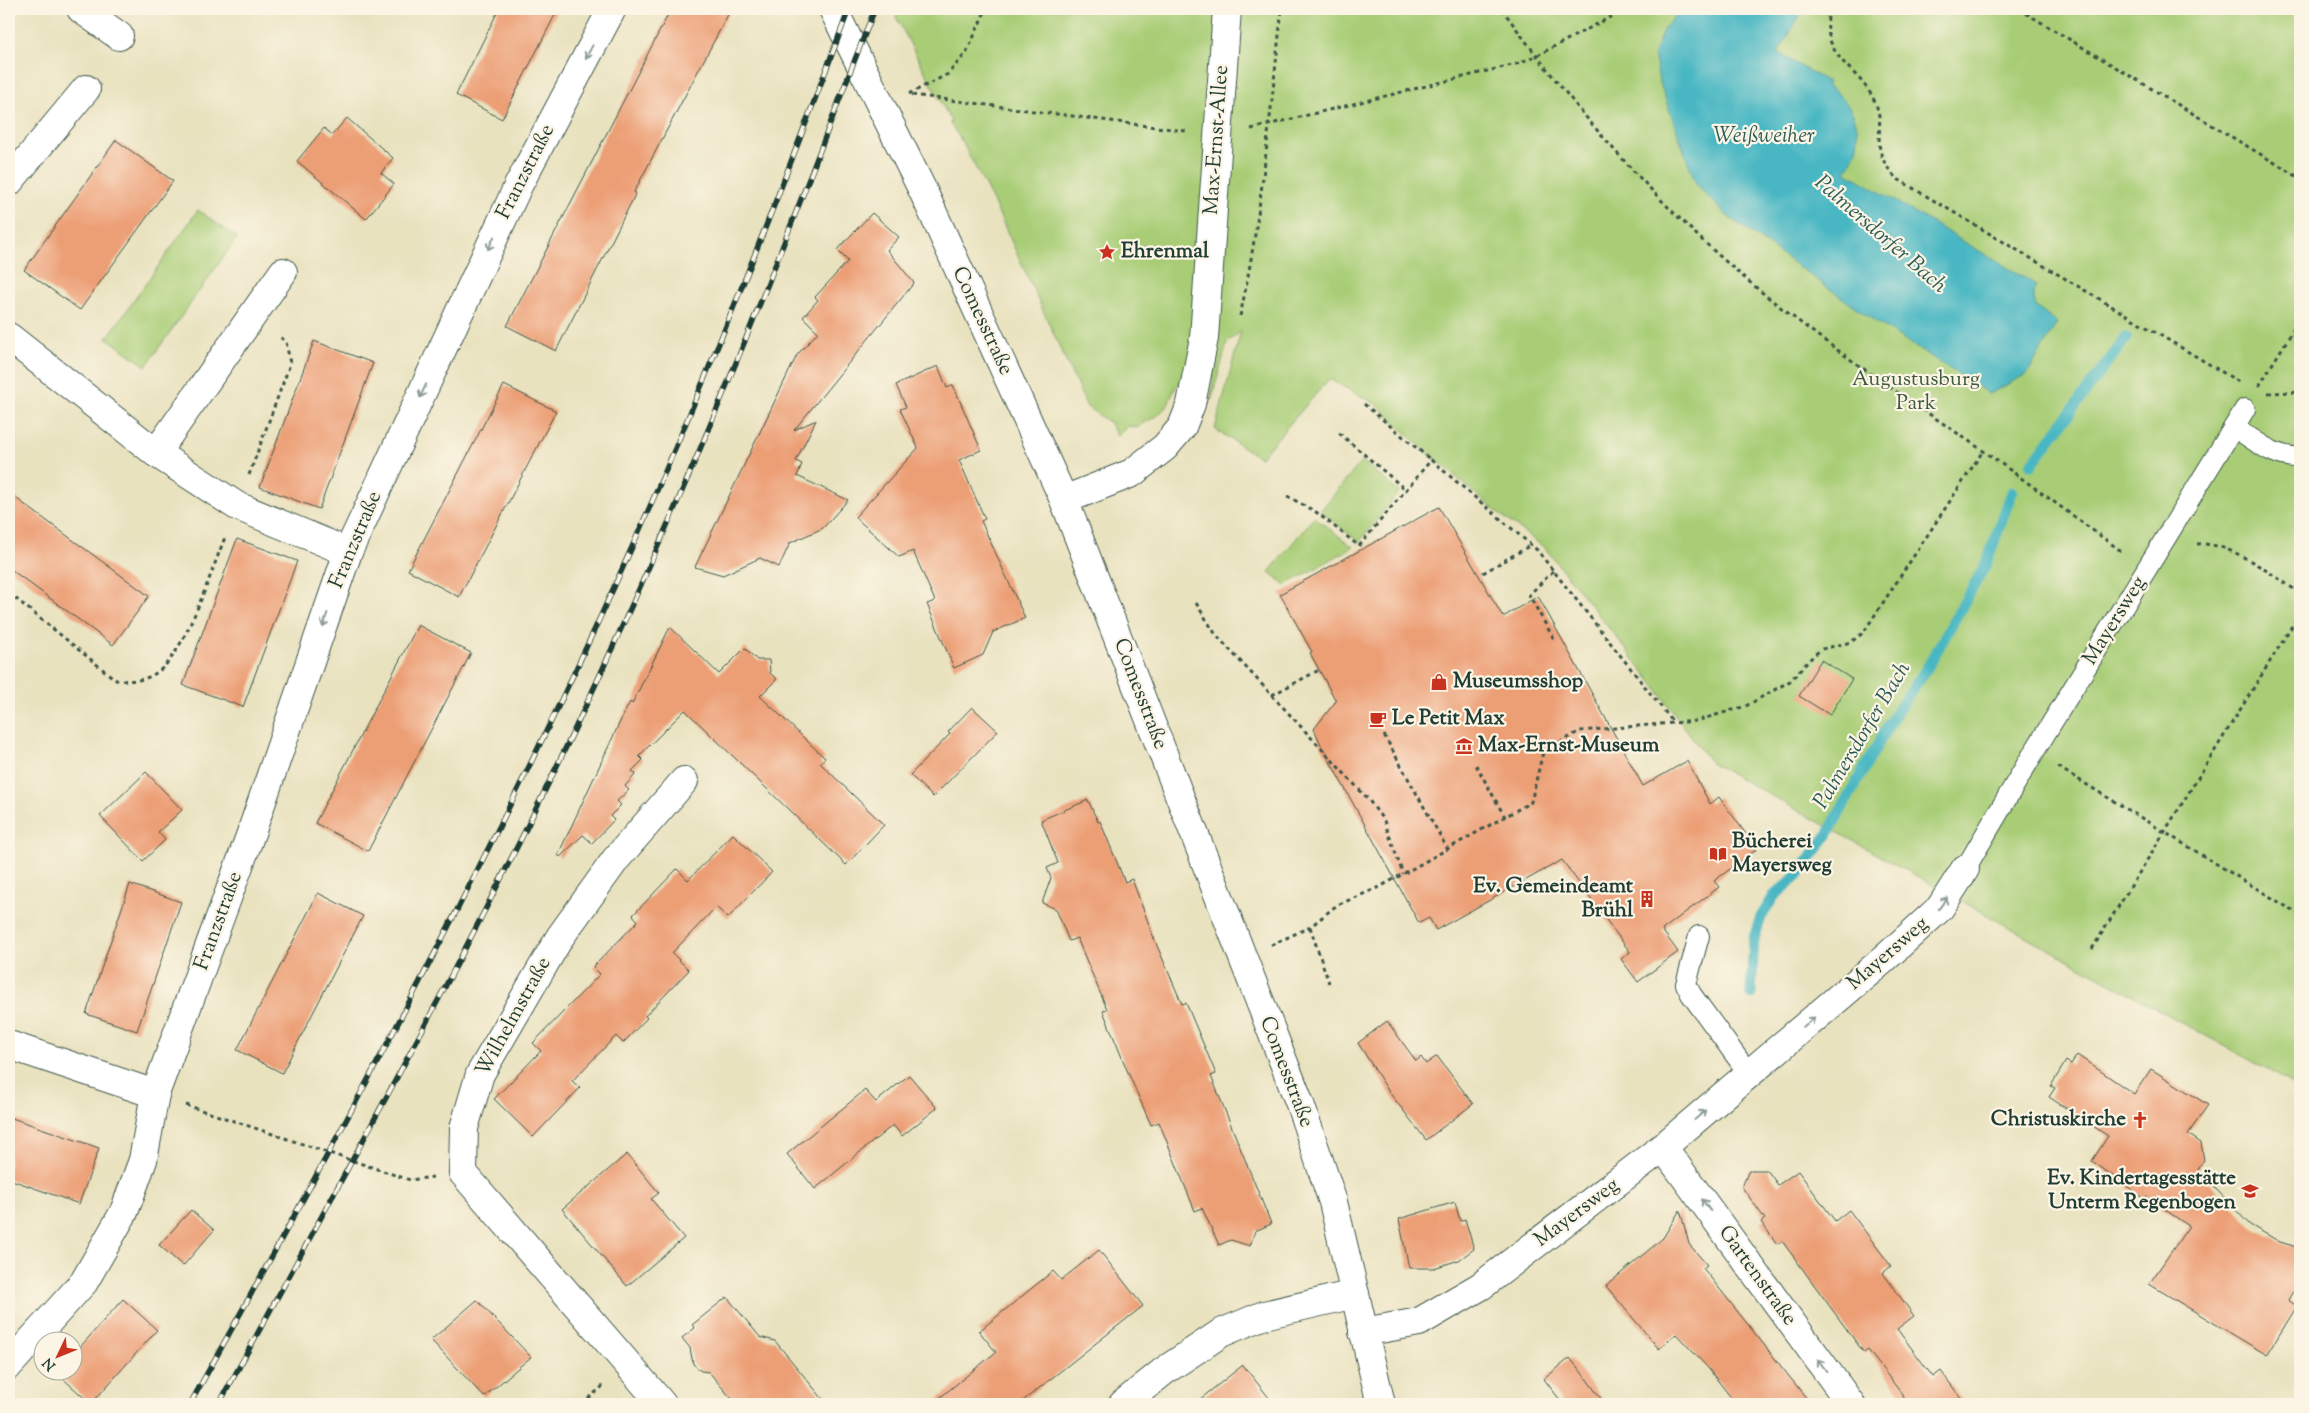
<svg xmlns="http://www.w3.org/2000/svg" width="2309" height="1413" viewBox="0 0 2309 1413" font-family="'Sorts Mill Goudy',serif">
  <rect width="100%" height="100%" fill="#fcf5e5"/>
  <filter id="ink" filterUnits="userSpaceOnUse"><feTurbulence type="fractalNoise" baseFrequency=".02" numOctaves="2"/><feDisplacementMap in="SourceGraphic" scale="10" xChannelSelector="R" yChannelSelector="G"/><feConvolveMatrix kernelMatrix="1 2 1 2 8 2 1 2 1" color-interpolation-filters="sRGB"/></filter>
  <filter id="wash" filterUnits="userSpaceOnUse"><feTurbulence type="fractalNoise" baseFrequency=".0096" numOctaves="4" result="noise"/><feDisplacementMap in="SourceGraphic" scale="20" xChannelSelector="R" yChannelSelector="G"/><feGaussianBlur stdDeviation="1.12" result="paint"/><feColorMatrix in="noise" values="0 0 0 0 0 0 0 0 0 0 0 0 0 0 0 0 0 1.4 0 .05"/><feComposite in="paint" operator="in"/></filter>
  <g filter="url(#wash)">
    <rect width="100%" height="100%" fill="#e9e2bf"/>
    <g fill="#a8cd76" stroke="#648555">
      <path d="M 900,9 L 2300,9 L 2300,1090 L 2277,1075 L 1710,762 L 1645,673 L 1545,548 L 1498,513 L 1411,438 L 1376,404 L 1329,379 L 1260,458 L 1215,429 L 1241,331 L 1227,343 L 1211,401 L 1214,355 L 1176,386 L 1167,406 L 1157,416 L 1136,427 L 1128,426 L 1117,436 L 1110,423 L 1087,407 L 993,201 L 960,138 L 950,124 L 951,121 L 896,17 Z"/>
      <path d="M 198,210 L 237,238 L 146,366 L 107,338 Z"/>
      <path d="M 1362,461 L 1399,492 L 1359,542 L 1320,511 Z"/>
      <path d="M 1314,517 L 1353,547 L 1286,585 L 1269,572 Z"/>
    </g>
    <path fill="#49b7c3" stroke="#347a7c" d="M 1681,9 L 1804,9 L 1778,53 L 1828,82 L 1826,86 C 1850,98 1864,126 1855,153 C 1852,160 1849,166 1846,172 L 2037,285 L 2033,293 L 2036,307 L 2057,323 L 2027,374 L 1989,394 L 1869,317 L 1726,215 L 1696,184 L 1659,81 L 1654,54 L 1663,30 Z"/>
    <g fill="none" stroke-linecap="round" stroke-linejoin="round">
      <g stroke="#49b7c3" stroke-width="11">
        <path d="M 2031,465 L 2126,338"/>
        <path d="M 1751,994 L 1754,938 L 1761,917 L 1774,896 L 1797,876 L 1826,837 L 1893,717 L 1927,668 L 1986,564 L 2012,492"/>
      </g>
    </g>
    <g id="blocks">
      <g fill="#ec9e74">
        <path d="M 499,9 L 558,9 L 502,119 L 456,95 Z"/>
        <path d="M 671,9 L 731,9 L 634,192 L 636,193 L 556,351 L 507,326 Z"/>
        <path d="M 347,118 L 393,158 L 381,173 L 394,184 L 366,219 L 297,161 L 324,128 L 332,135 Z"/>
        <path d="M 116,140 L 173,181 L 80,310 L 24,270 Z"/>
        <path d="M 872,213 L 899,237 L 887,250 L 914,283 L 794,430 L 816,420 L 796,461 L 802,464 L 797,476 L 848,500 L 823,528 L 790,543 L 779,567 L 760,558 L 723,575 L 695,567 L 797,355 L 818,332 L 803,317 L 818,300 L 815,297 L 848,261 L 837,250 Z"/>
        <path d="M 314,341 L 373,363 L 319,509 L 260,487 Z"/>
        <path d="M 938,366 L 947,388 L 953,385 L 981,450 L 959,460 L 985,519 L 981,521 L 1025,618 L 993,632 L 983,655 L 954,668 L 927,604 L 935,601 L 913,551 L 899,557 L 855,517 L 918,448 L 900,409 L 906,407 L 896,385 Z"/>
        <path d="M 504,385 L 556,411 L 459,597 L 408,570 Z"/>
        <path d="M 9,493 L 149,596 L 113,645 L 9,568 Z"/>
        <path d="M 1439,507 L 1503,617 L 1538,596 L 1643,786 L 1687,761 L 1710,804 L 1719,797 L 1757,849 L 1714,881 L 1719,887 L 1662,930 L 1678,952 L 1638,982 L 1621,959 L 1630,952 L 1562,860 L 1436,930 L 1429,918 L 1419,923 L 1322,747 L 1314,729 L 1336,701 L 1310,653 L 1312,652 L 1280,594 Z"/>
        <path d="M 237,539 L 297,561 L 243,707 L 183,685 Z"/>
        <path d="M 418,625 L 471,653 L 368,851 L 315,823 Z"/>
        <path d="M 670,627 L 719,674 L 745,648 L 757,660 L 769,660 L 770,673 L 777,679 L 760,696 L 825,758 L 820,763 L 884,825 L 846,865 L 685,710 L 639,756 L 643,760 L 632,771 L 636,774 L 625,786 L 629,790 L 617,801 L 621,805 L 610,816 L 614,820 L 592,843 L 583,835 L 560,857 L 558,855 L 619,724 L 630,702 L 632,704 Z"/>
        <path d="M 1821,660 L 1852,679 L 1830,715 L 1799,696 Z"/>
        <path d="M 972,707 L 998,731 L 933,797 L 910,775 L 950,734 L 948,732 Z"/>
        <path d="M 146,772 L 182,810 L 158,832 L 165,840 L 143,861 L 100,816 Z"/>
        <path d="M 1088,800 L 1098,822 L 1100,821 L 1125,882 L 1132,879 L 1155,941 L 1182,1004 L 1186,1003 L 1216,1074 L 1211,1076 L 1268,1216 L 1271,1224 L 1255,1231 L 1250,1246 L 1231,1240 L 1219,1245 L 1202,1208 L 1195,1211 L 1159,1122 L 1151,1125 L 1127,1070 L 1103,1011 L 1107,1009 L 1077,938 L 1069,941 L 1056,909 L 1042,903 L 1051,878 L 1047,868 L 1058,863 L 1041,820 Z"/>
        <path d="M 733,834 L 772,872 L 728,918 L 716,907 L 672,953 L 689,970 L 645,1016 L 647,1018 L 623,1043 L 616,1036 L 572,1081 L 580,1088 L 533,1137 L 494,1099 L 541,1051 L 533,1043 L 600,974 L 593,967 L 638,921 L 633,915 L 677,869 L 688,880 Z"/>
        <path d="M 130,884 L 181,902 L 137,1031 L 86,1014 Z"/>
        <path d="M 318,893 L 363,916 L 282,1073 L 237,1050 Z"/>
        <path d="M 1387,1021 L 1416,1061 L 1421,1057 L 1426,1064 L 1437,1056 L 1473,1104 L 1426,1140 L 1389,1092 L 1358,1043 Z"/>
        <path d="M 2077,1055 L 2134,1094 L 2151,1069 L 2208,1105 L 2188,1134 L 2201,1143 L 2204,1160 L 2198,1170 L 2250,1225 L 2280,1242 L 2300,1248 L 2300,1279 L 2288,1300 L 2297,1306 L 2267,1355 L 2149,1284 L 2189,1226 L 2146,1197 L 2145,1199 L 2092,1161 L 2108,1136 L 2049,1097 L 2055,1088 L 2051,1086 L 2066,1061 L 2071,1064 Z"/>
        <path d="M 909,1075 L 937,1108 L 902,1136 L 893,1125 L 815,1189 L 787,1154 L 865,1090 L 876,1102 Z"/>
        <path d="M 9,1117 L 99,1148 L 79,1204 L 9,1179 Z"/>
        <path d="M 627,1154 L 659,1193 L 651,1199 L 684,1238 L 627,1286 L 562,1209 Z"/>
        <path d="M 1749,1170 L 1767,1170 L 1778,1185 L 1798,1171 L 1835,1221 L 1849,1210 L 1891,1266 L 1883,1273 L 1914,1316 L 1897,1329 L 1933,1377 L 1941,1371 L 1965,1404 L 1896,1404 L 1905,1398 L 1868,1350 L 1864,1353 L 1782,1241 L 1777,1244 L 1761,1222 L 1765,1219 L 1742,1187 Z"/>
        <path d="M 1455,1202 L 1460,1221 L 1465,1219 L 1474,1249 L 1459,1260 L 1434,1268 L 1409,1268 L 1399,1219 Z"/>
        <path d="M 191,1210 L 214,1230 L 183,1266 L 159,1245 Z"/>
        <path d="M 1680,1210 L 1689,1244 L 1707,1265 L 1703,1268 L 1811,1404 L 1736,1404 L 1708,1368 L 1676,1334 L 1659,1349 L 1606,1286 L 1663,1238 Z"/>
        <path d="M 1099,1250 L 1143,1306 L 1019,1404 L 932,1404 L 996,1352 L 979,1331 L 1053,1271 L 1061,1280 Z"/>
        <path d="M 727,1297 L 760,1337 L 775,1341 L 827,1404 L 736,1404 L 709,1372 L 701,1371 L 693,1364 L 690,1348 L 682,1338 L 695,1328 L 692,1325 Z"/>
        <path d="M 123,1299 L 157,1330 L 91,1404 L 57,1373 L 59,1370 L 72,1370 L 72,1356 Z"/>
        <path d="M 477,1300 L 531,1357 L 484,1397 L 431,1340 Z"/>
        <path d="M 1570,1358 L 1582,1373 L 1605,1404 L 1563,1404 L 1544,1379 Z"/>
        <path d="M 1243,1365 L 1274,1404 L 1194,1404 Z"/>
      </g>
    </g>
  </g>
  <g filter="url(#ink)">
    <use href="#blocks" fill-opacity="0" stroke="#3d5649" stroke-width="1"/>
    <g fill="none" stroke-linecap="round" stroke-linejoin="round">
      <g stroke="#3d5649" stroke-width="22">
        <g id="service">
          <path d="M 2234,427 C 2255,440 2275,459 2300,457"/>
          <path d="M 1965,869 L 2034,752 L 2245,409"/>
          <path d="M 1699,936 L 1686,984 L 1691,994 L 1749,1074"/>
        </g>
      </g>
      <g stroke="#3d5649" stroke-width="30">
        <g id="minor">
          <path d="M 81,9 L 119,36"/>
          <path d="M 9,182 L 86,89"/>
          <path d="M 9,337 L 156,453 L 237,506 L 348,552"/>
          <path d="M 156,453 L 283,272"/>
          <path d="M 1064,500 L 1132,473 L 1165,447 L 1182,427 L 1191,404 L 1204,338 L 1227,9"/>
          <path d="M 9,1045 L 155,1094"/>
          <path d="M 1663,1147 L 1851,1404"/>
          <path d="M 1363,1332 L 1419,1322 L 1481,1286 L 1663,1147 L 1883,960 L 1940,908 L 1965,869"/>
          <path d="M 9,1365 L 84,1282 L 124,1212 L 143,1160 L 155,1094 L 250,836 L 348,552 L 519,184 L 612,9"/>
          <path d="M 662,1404 L 463,1173 L 464,1128 L 480,1074 L 560,937 L 616,859 L 684,781"/>
          <path d="M 1123,1404 L 1164,1371 L 1221,1333 L 1264,1315 L 1355,1294"/>
        </g>
      </g>
      <g stroke="#3d5649" stroke-width="30">
        <path id="secondary" d="M 833,9 L 923,191 L 1064,500 L 1300,1104 L 1333,1202 L 1381,1404"/>
      </g>
      <g stroke="#3d5649" stroke-width="3" stroke-dasharray="4 4" stroke-linecap="butt">
        <path d="M 1502,9 C 1569,102 1645,191 1732,267 C 1810,335 1897,392 1982,450 C 2030,484 2077,519 2124,553"/>
        <path d="M 1829,9 C 1820,60 1858,65 1875,102 C 1888,132 1866,145 1896,178 L 2239,382"/>
        <path d="M 2019,9 L 2300,178"/>
        <path d="M 909,94 L 948,74 L 967,52 L 986,9"/>
        <path d="M 912,95 L 1186,131"/>
        <path d="M 1251,129 L 1516,64 L 1536,56 L 1626,9"/>
        <path d="M 1240,316 C 1262,215 1270,111 1282,9"/>
        <path d="M 2259,386 L 2300,319"/>
        <path d="M 2268,393 L 2300,392"/>
        <path d="M 1364,404 L 1431,460"/>
        <path d="M 1339,433 L 1406,490"/>
        <path d="M 249,475 L 290,364 L 286,341 L 278,336"/>
        <path d="M 1287,496 L 1316,512 L 1359,546 L 1431,460 L 1537,550 L 1673,722"/>
        <path d="M 2197,544 C 2230,541 2273,576 2300,593"/>
        <path d="M 1553,571 L 1529,595 L 1555,641"/>
        <path d="M 1483,573 L 1531,545"/>
        <path d="M 9,593 L 116,680 C 130,681 142,682 156,673 C 185,656 212,568 226,535"/>
        <path d="M 1196,603 L 1216,635 L 1368,799 L 1384,821 L 1403,874"/>
        <path d="M 1272,695 L 1319,670"/>
        <path d="M 1384,735 L 1448,850"/>
        <path d="M 1476,765 L 1505,817"/>
        <path d="M 2058,767 L 2300,915"/>
        <path d="M 1310,927 L 1329,983"/>
        <path d="M 1271,945 L 1310,927 L 1337,905 L 1378,888 L 1531,802 L 1543,752 L 1580,731 L 1696,721 L 1746,706 L 1790,681 L 1814,655 L 1822,649 L 1851,642 L 1863,633 L 1983,451"/>
        <path d="M 2092,949 L 2300,613"/>
        <path d="M 186,1105 L 410,1180 L 433,1177"/>
        <path d="M 582,1404 L 603,1386"/>
      </g>
      <use href="#service" stroke="#fff" stroke-width="20"/>
      <use href="#minor" stroke="#fff" stroke-width="28"/>
      <use href="#secondary" stroke="#fff" stroke-width="28"/>
      <g stroke="#1f3d34" stroke-width="5.5">
        <g id="rail">
          <path d="M 190,1404 C 325,1162 458,919 576,669 C 678,454 766,231 849,9"/>
          <path d="M 219,1404 C 350,1164 485,924 600,675 C 666,532 728,387 785,240 C 816,163 844,85 875,9"/>
        </g>
      </g>
      <use href="#rail" stroke="#fcf5e5" stroke-width="4" stroke-dasharray="11" stroke-linecap="butt"/>
    </g>
    <defs><path id="oneway-shaft" d="M-6 0H5M1.5-3L5.5 0L1.5 3" fill="none" stroke-width="1.6" stroke-linecap="round" stroke-linejoin="round" transform="scale(1.25)"/></defs>
    <g stroke="#8f9e9a">
      <use href="#oneway-shaft" transform="translate(589 52) rotate(118)"/>
      <use href="#oneway-shaft" transform="translate(491 243) rotate(115)"/>
      <use href="#oneway-shaft" transform="translate(423 391) rotate(115)"/>
      <use href="#oneway-shaft" transform="translate(325 620) rotate(109)"/>
      <use href="#oneway-shaft" transform="translate(1943 903) rotate(-55)"/>
      <use href="#oneway-shaft" transform="translate(1809 1022) rotate(-40)"/>
      <use href="#oneway-shaft" transform="translate(1700 1115) rotate(-41)"/>
      <use href="#oneway-shaft" transform="translate(1706 1205) rotate(-126)"/>
      <use href="#oneway-shaft" transform="translate(1822 1365) rotate(-126)"/>
    </g>
  </g>
  <defs>
    <g id="sight-bare" transform="scale(1.35)"><path d="M0-6L1.8-2.2L6-1.7L2.9 1.2L3.7 5.4L0 3.3L-3.7 5.4L-2.9 1.2L-6-1.7L-1.8-2.2Z" fill="#c8321e" stroke="#fcf5e5" stroke-width="2.5" paint-order="stroke"/></g>
    <g id="shop-bare" transform="scale(1.35)"><path d="M-5-2.5h2.3a2.7 3.5 0 0 1 5.4 0H5L5.5 6h-11ZM-1.5-2.5h3a1.5 2.3 0 0 0-3 0Z" fill="#c8321e" stroke="#fcf5e5" stroke-width="2.5" paint-order="stroke"/></g>
    <g id="cafe-bare" transform="scale(1.35)"><path d="M-5.5-4.5H6V0H3Q3 3.5 0 3.5H-2.5Q-5.5 3.5-5.5 0ZM3-3.2v2h1.7v-2ZM-6 4.5H4V6H-6Z" fill="#c8321e" stroke="#fcf5e5" stroke-width="2.5" paint-order="stroke"/></g>
    <g id="museum-bare" transform="scale(1.35)"><path d="M0-6L6-3V-2H-6V-3ZM-5-1h2V3h-2ZM-1-1h2V3h-2ZM3-1h2V3H3ZM-6 4H6V6H-6Z" fill="#c8321e" stroke="#fcf5e5" stroke-width="2.5" paint-order="stroke"/></g>
    <g id="library-bare" transform="scale(1.35)"><path d="M-6-4Q-3-5.5-.7-3.5V5Q-3 3-6 4ZM6-4Q3-5.5 .7-3.5V5Q3 3 6 4Z" fill="#c8321e" stroke="#fcf5e5" stroke-width="2.5" paint-order="stroke"/></g>
    <g id="building-bare" transform="scale(1.35)"><path d="M-4-6H4V6H1V3H-1V6H-4ZM-2.5-4.3h1.7v1.8h-1.7ZM.8-4.3h1.7v1.8H.8ZM-2.5-1h1.7V.8h-1.7ZM.8-1h1.7V.8H.8Z" fill="#c8321e" stroke="#fcf5e5" stroke-width="2.5" paint-order="stroke"/></g>
    <g id="church-bare" transform="scale(1.35)"><path d="M-1.2-6h2.4v3.5h3.3v2.4h-3.3V6h-2.4V-.1h-3.3v-2.4h3.3Z" fill="#c8321e" stroke="#fcf5e5" stroke-width="2.5" paint-order="stroke"/></g>
    <g id="school-bare" transform="scale(1.35)"><path d="M0-5L7-2L0 1L-7-2ZM-4 1L0 2.5L4 1V4Q0 6-4 4Z" fill="#c8321e" stroke="#fcf5e5" stroke-width="2.5" paint-order="stroke"/></g>
  </defs>
  <g fill-rule="evenodd">
    <use href="#sight-bare" x="1107" y="252"/>
    <use href="#shop-bare" x="1439" y="682"/>
    <use href="#cafe-bare" x="1378" y="719"/>
    <use href="#museum-bare" x="1464" y="746"/>
    <use href="#library-bare" x="1718" y="854"/>
    <use href="#building-bare" x="1647" y="899"/>
    <use href="#church-bare" x="2140" y="1120"/>
    <use href="#school-bare" x="2250" y="1191"/>
  </g>
  <g text-anchor="middle" dominant-baseline="central" stroke-width="4.5" stroke-linejoin="round" paint-order="stroke">
    <g font-size="21" fill="#1f3d34" stroke="#fcf5e5">
      <text transform="translate(1217 140) rotate(-86)">Max-Ernst-Allee</text>
      <text transform="translate(526 172) rotate(-63)">Franzstraße</text>
      <text transform="translate(982 321) rotate(65)">Comesstraße</text>
      <text transform="translate(356 540) rotate(-67)">Franzstraße</text>
      <text transform="translate(2115 621) rotate(-58)">Mayersweg</text>
      <text transform="translate(1140 694) rotate(69)">Comesstraße</text>
      <text transform="translate(219 921) rotate(-70)">Franzstraße</text>
      <text transform="translate(1888 954) rotate(-41)">Mayersweg</text>
      <text transform="translate(514 1017) rotate(-61)">Wilhelmstraße</text>
      <text transform="translate(1286 1072) rotate(69)">Comesstraße</text>
      <text transform="translate(1577 1213) rotate(-37)">Mayersweg</text>
      <text transform="translate(1757 1276) rotate(54)">Gartenstraße</text>
    </g>
    <g font-size="21" font-weight="bold" fill="#1f3d34" stroke="#fcf5e5" text-anchor="start">
      <text x="1121" y="252">Ehrenmal</text>
      <text x="1453" y="682">Museumsshop</text>
      <text x="1392" y="719">Le Petit Max</text>
      <text x="1478" y="746">Max-Ernst-Museum</text>
      <text x="1732" y="842">Bücherei<tspan x="1732" dy="24">Mayersweg</tspan></text>
      <text x="1633" y="887" text-anchor="end">Ev. Gemeindeamt<tspan x="1633" dy="24">Brühl</tspan></text>
      <text x="2126" y="1120" text-anchor="end">Christuskirche</text>
      <text x="2236" y="1179" text-anchor="end">Ev. Kindertagesstätte<tspan x="2236" dy="24">Unterm Regenbogen</tspan></text>
    </g>
    <g font-size="21" fill="#3a5a41" stroke="#fcf5e5">
      <text x="1916" y="380">Augustusburg<tspan x="1916" dy="24">Park</tspan></text>
    </g>
    <g font-size="22" font-style="italic" fill="#2a5c58" stroke="#fcf5e5">
      <text x="1764" y="137">Weißweiher</text>
      <text transform="translate(1880 235) rotate(41)">Palmersdorfer Bach</text>
      <text transform="translate(1863 736) rotate(-59)">Palmersdorfer Bach</text>
    </g>
  </g>
  <rect width="2309" height="1413" fill="none" stroke="#fcf5e5" stroke-width="30"/>
  <g transform="translate(58 1356) rotate(227)"><circle r="24" fill="#fcf5e5" stroke="#a4ab9e"/>
  <path d="M0-4L9 19L0 12L-9 19Z" fill="#c8321e"/>
  <text y="-8" font-size="14" font-weight="bold" text-anchor="middle" fill="#1f3d34">N</text>
  </g>
</svg>
